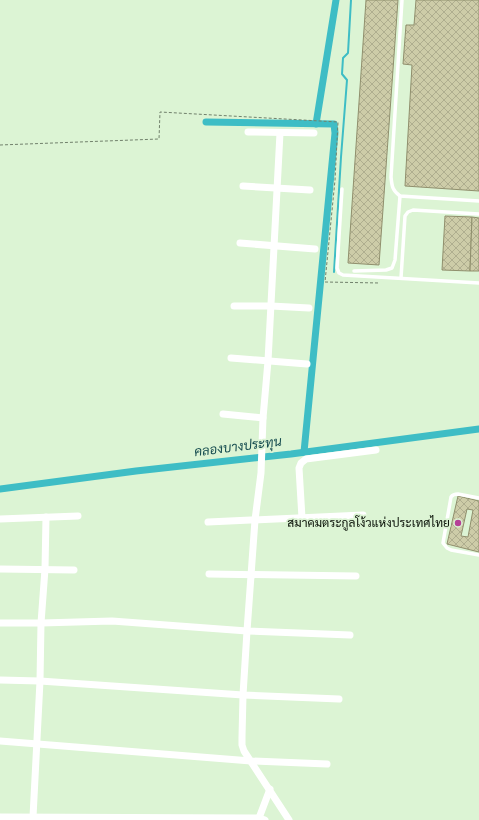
<svg xmlns="http://www.w3.org/2000/svg" width="479" height="820" viewBox="0 0 479 820" font-family="'Nunito Sans',Sarabun,sans-serif">
  <defs>
    <pattern id="building-cross-hatch" width="8" height="8" patternUnits="userSpaceOnUse"><rect width="8" height="8" fill="#cdcca8"/><path d="M0 0l8 8M0 8l8-8" fill="none" stroke="#afae8f"/></pattern>
  </defs>
  <rect width="100%" height="100%" fill="#dcf4d4"/>
  <g fill="none" stroke-linecap="round" stroke-linejoin="round">
    <path stroke="#3ebdc5" stroke-width="2" d="M 334,272 L 341,157 L 347,80 L 342,74 L 343,58 L 348,53 L 351,0"/>
    <g stroke="#3ebdc5" stroke-width="7">
      <path d="M 206,122 L 334,124 L 335,133 C 324,239 315,346 304,452"/>
      <path d="M 316,124 L 336,0"/>
      <path d="M 0,489 L 136,471 L 291,454 L 479,429"/>
    </g>
  </g>
  <g fill="url(#building-cross-hatch)" stroke="#908f6d" fill-rule="evenodd">
    <path d="M 366,0 L 398,0 L 379,265 L 348,263 Z"/>
    <path d="M 416,0 L 479,0 L 479,191 L 405,186 L 412,65 L 403,64 L 406,25 L 414,25 Z"/>
    <path d="M 445,216 L 472,217 L 470,271 L 442,270 Z"/>
    <path d="M 472,217 L 479,218 L 479,271 L 470,271 Z"/>
    <path d="M 458,496 L 479,501 L 479,552 L 447,544 ZM 467,509 L 473,510 L 468,537 L 461,536 Z"/>
  </g>
  <g fill="none" stroke-linecap="round" stroke-linejoin="round">
    <path stroke="#71816c" stroke-width="1" stroke-dasharray="3 2" stroke-linecap="butt" d="M 0,145 L 159,139 L 160,112 L 338,122 L 335,180 L 325,282 L 380,283"/>
    <g stroke="#fff" stroke-width="3.5">
      <path d="M 402,0 L 391,177 C 392,186 392,190 400,196 L 479,201"/>
      <path d="M 342,189 L 337,268 L 339,273 L 343,275 L 479,283"/>
      <path d="M 354,271 L 386,270 L 392,268 L 395,260 L 400,196"/>
      <path d="M 401,278 L 405,216 L 408,212 L 413,210 L 479,214"/>
      <path d="M 479,498 L 458,494 C 455,494 453,494 451,497 L 443,543 L 447,548 L 451,550 L 479,555"/>
    </g>
    <g stroke="#fff" stroke-width="7">
      <path d="M 248,132 L 314,133"/>
      <path d="M 280,133 L 268,361 L 263,418 L 261,473 L 255,520 L 247,631 L 243,695 L 242,737 L 242,745 L 244,751 L 289,820"/>
      <path d="M 243,186 L 310,190"/>
      <path d="M 240,243 L 315,249"/>
      <path d="M 234,306 L 271,306 L 309,308"/>
      <path d="M 231,358 L 307,364"/>
      <path d="M 223,414 L 263,418"/>
      <path d="M 302,518 L 299,468 L 301,463 L 306,459 L 376,450"/>
      <path d="M 0,519 L 78,516"/>
      <path d="M 208,522 L 363,515"/>
      <path d="M 0,569 L 74,570"/>
      <path d="M 209,574 L 356,576"/>
      <path d="M 0,623 L 41,623 L 112,621 L 247,631 L 350,635"/>
      <path d="M 0,680 L 40,681 L 243,695 L 339,699"/>
      <path d="M 0,741 L 251,761 L 327,764"/>
      <path d="M 0,817 L 259,818 L 265,820"/>
      <path d="M 33,817 L 40,681 L 41,623 L 45,569 L 46,517"/>
      <path d="M 259,818 L 270,789"/>
    </g>
  </g>
  <circle fill="#b54097" stroke="#dcf4d4" stroke-width="1.5" cx="458" cy="523" r="4"/>
  <g text-anchor="middle" dominant-baseline="central" stroke-width="3.5" stroke-linejoin="round" paint-order="stroke">
    <g font-size="12" fill="#091107" stroke="#dcf4d4" text-anchor="end">
      <text x="450" y="523">สมาคมตระกูลโง้วแห่งประเทศไทย</text>
    </g>
    <g font-size="13" font-style="italic" fill="#174d50" stroke="#dcf4d4">
      <text transform="translate(238 447) rotate(-7)">คลองบางประทุน</text>
    </g>
  </g>
</svg>
